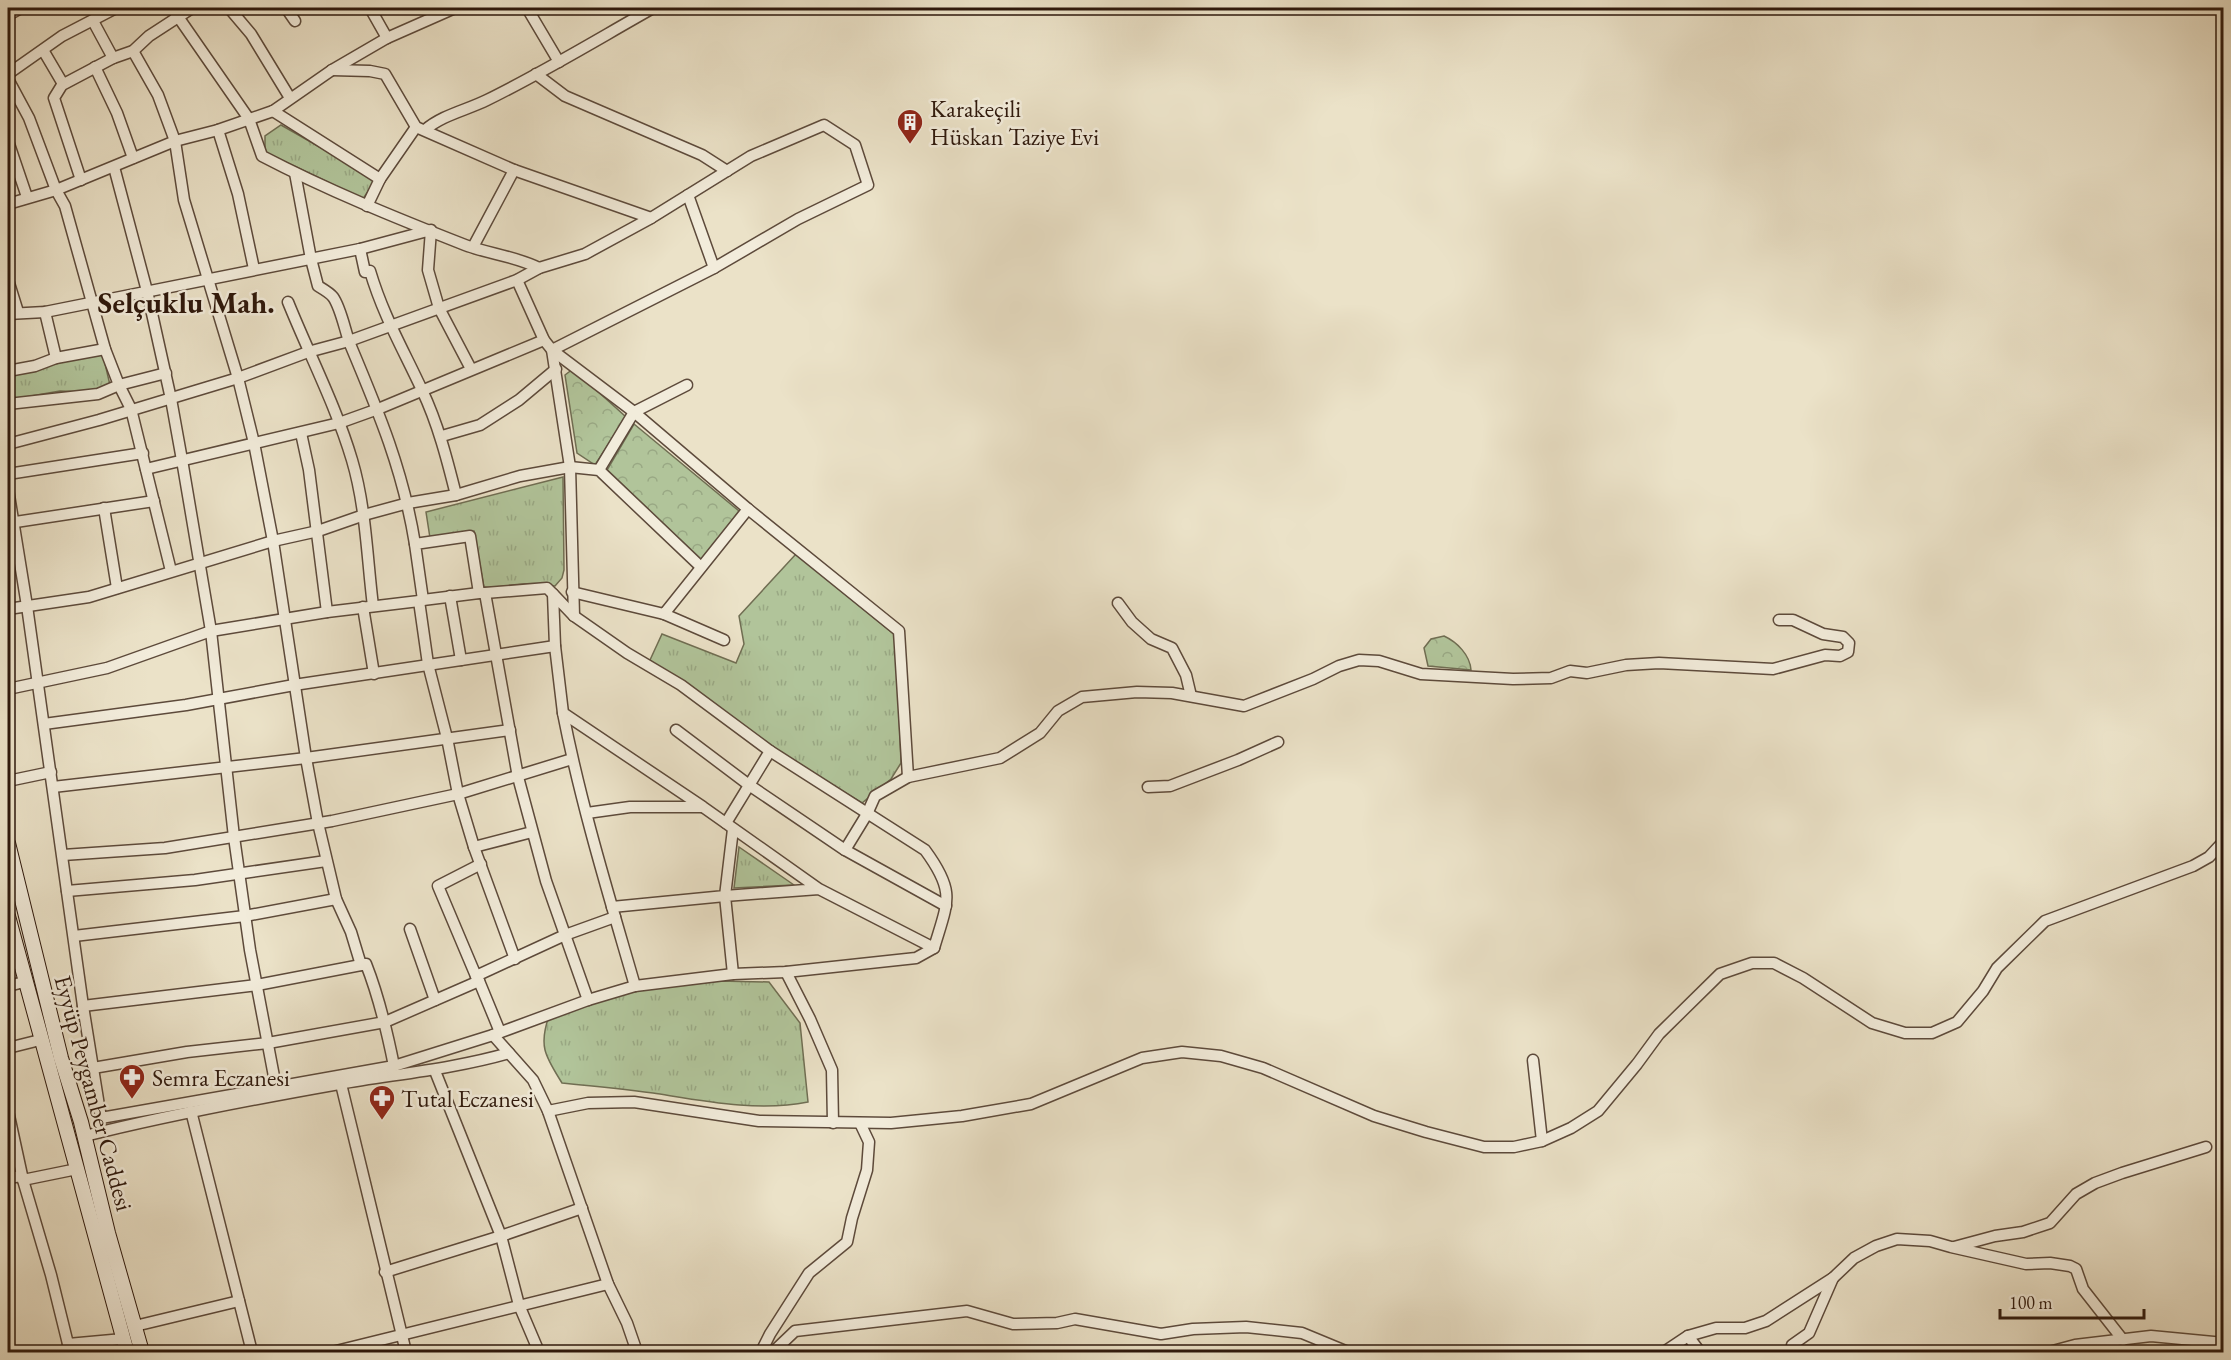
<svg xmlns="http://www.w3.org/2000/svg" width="2231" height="1360" viewBox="0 0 2231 1360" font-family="'EB Garamond',serif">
  <defs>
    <pattern id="forest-crowns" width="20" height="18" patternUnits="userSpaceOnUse" patternTransform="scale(1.5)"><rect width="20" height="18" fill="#b1c49a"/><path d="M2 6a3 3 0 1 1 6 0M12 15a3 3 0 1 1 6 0" fill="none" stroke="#99a884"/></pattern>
    <pattern id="park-tufts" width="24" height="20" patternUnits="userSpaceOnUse" patternTransform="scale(1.5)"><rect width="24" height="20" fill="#b1c49a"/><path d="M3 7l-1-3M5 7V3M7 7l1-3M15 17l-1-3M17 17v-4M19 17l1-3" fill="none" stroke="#99a884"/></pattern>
  </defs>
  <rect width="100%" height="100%" fill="#ebe2c8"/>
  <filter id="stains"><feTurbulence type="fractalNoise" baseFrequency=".00333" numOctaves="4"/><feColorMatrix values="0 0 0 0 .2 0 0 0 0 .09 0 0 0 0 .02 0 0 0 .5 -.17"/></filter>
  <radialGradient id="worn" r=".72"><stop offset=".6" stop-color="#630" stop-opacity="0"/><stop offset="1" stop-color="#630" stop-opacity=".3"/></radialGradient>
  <g fill="url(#forest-crowns)" stroke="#706e53" stroke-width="1.5">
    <path d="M 573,369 L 626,417 L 595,465 L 577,453 L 565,375 Z"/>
    <path d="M 634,424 L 739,511 L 702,561 L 607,470 Z"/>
    <path d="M 1444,636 C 1457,642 1470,655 1471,670 L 1428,666 L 1424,648 L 1431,639 Z"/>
  </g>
  <g fill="url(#park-tufts)" stroke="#706e53" stroke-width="1.5">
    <path d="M 281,125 L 376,179 L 363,199 L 265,152 L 265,136 Z"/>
    <path d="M 103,355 L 110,385 L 88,392 L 60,391 L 8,400 L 8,376 L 67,358 Z"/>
    <path d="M 563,477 L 564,570 L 562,578 L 555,586 L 525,584 L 484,588 L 474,531 L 430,538 L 426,512 Z"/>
    <path d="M 796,554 L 896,636 L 901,763 L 891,779 L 862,803 C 789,758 716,713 650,660 L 662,634 L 736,663 L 744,644 L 739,616 Z"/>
    <path d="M 739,847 L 794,885 L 734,888 Z"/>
    <path d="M 719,981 L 769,982 L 800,1023 L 808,1102 C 758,1112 704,1101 653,1093 C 623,1089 593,1086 562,1083 C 546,1057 538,1047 549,1016 L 632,990 Z"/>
  </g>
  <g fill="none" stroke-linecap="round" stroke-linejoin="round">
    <g stroke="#5d4a3b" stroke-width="13">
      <g id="minor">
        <path d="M 172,8 L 249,119 L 262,156 C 327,190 396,218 465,245 C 489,254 515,256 539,268"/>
        <path d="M 229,8 L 251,34 L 290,98"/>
        <path d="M 286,8 L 295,21"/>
        <path d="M 370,8 L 387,38"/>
        <path d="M 527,8 L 559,62"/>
        <path d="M 8,15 L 21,8"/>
        <path d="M 93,21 L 113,58"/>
        <path d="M 43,50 L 63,84"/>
        <path d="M 133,51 L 158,95 L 175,141 L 184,200 L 238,378 L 254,443 L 273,541 L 306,758 L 318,823 L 336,899 L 351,932 L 361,965 L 366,964 C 379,997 387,1031 394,1066"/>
        <path d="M 95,67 L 117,113 L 133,158"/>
        <path d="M 332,70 L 370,71 L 385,74 L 416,127 L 514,170 L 651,218"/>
        <path d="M 8,74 L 62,36 L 116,8"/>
        <path d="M 536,74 L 565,96 L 702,155 L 727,171"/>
        <path d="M 8,79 L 29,118 L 56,190 L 65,206 L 105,349 L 119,385 L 131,409 L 171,571"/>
        <path d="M 273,111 L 380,179"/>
        <path d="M 218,130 L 238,194 L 254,269"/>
        <path d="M 425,130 C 442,115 467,110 487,100 C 544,72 598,39 653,8"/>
        <path d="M 8,141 L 27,197"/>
        <path d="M 114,167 L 147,291 L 171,399 L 182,460 L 211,631 L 234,837 L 250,950 L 276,1087"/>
        <path d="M 295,173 L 311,259 L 318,286 C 323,289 330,293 333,297 C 341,308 345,331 350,344 C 379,413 403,470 415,544"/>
        <path d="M 81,180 L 54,98 L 62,85 L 113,58 L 133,51 L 149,36 L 192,8"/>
        <path d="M 688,195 L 714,268"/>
        <path d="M 8,204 L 56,190 L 175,141 L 218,130 L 273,111 L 332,70 L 387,38 L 455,8"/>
        <path d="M 367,206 L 380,179 L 416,127"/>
        <path d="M 473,247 L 514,170"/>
        <path d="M 360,249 L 365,272 L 370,271 C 383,315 403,349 422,390 C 438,424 447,459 456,495"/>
        <path d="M 8,280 L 18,312"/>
        <path d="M 517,280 L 544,340 L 552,350 L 634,412 L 748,509 L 899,631 L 908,777"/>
        <path d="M 288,302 C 309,354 336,406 352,460 C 366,507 367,558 373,606"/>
        <path d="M 45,312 L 56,358"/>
        <path d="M 8,314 L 45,312 L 360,249 L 431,230 L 428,270 L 439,308 L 471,369"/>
        <path d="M 8,371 L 35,366 L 56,358 L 105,349"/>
        <path d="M 8,404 L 98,394 L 119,385 L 166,373"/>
        <path d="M 301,433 L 309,470 L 327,612"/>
        <path d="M 442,436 L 480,425 L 519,400 L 556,369"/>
        <path d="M 8,444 L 99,420 L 238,378 L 308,352 L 349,341 L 517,280 L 539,268 L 585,254 L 651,218 L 751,156 L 824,125 L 855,145 L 868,185 L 798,219 L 714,268 L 552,350 L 570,467 L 574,616"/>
        <path d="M 146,469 L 339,423 L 378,409 L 544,340"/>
        <path d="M 8,470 L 8,489 L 27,606 L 83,1006 L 101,1118 L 394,1066 L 493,1035 L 588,1000 L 635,986 L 733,974 L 786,972 L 916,958 L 934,948"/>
        <path d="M 599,470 L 634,412 L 687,385"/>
        <path d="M 8,474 L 143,453"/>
        <path d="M 104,508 L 117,588"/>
        <path d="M 9,523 L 154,501"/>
        <path d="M 572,592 L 664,614 L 748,509"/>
        <path d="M 485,593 L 547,588 L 553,594"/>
        <path d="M 450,596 L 461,660"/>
        <path d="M 423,600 L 479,593"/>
        <path d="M 419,601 L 428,664 L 447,738 L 458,794 L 474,847 L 515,959"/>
        <path d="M 1118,603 L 1132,622 L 1151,639 L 1172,648 L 1186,675 L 1191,696"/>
        <path d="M 363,607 L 374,674"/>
        <path d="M 8,609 L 89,597 L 273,541 L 318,531 L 364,515 L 408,503 L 456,495 L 520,476 L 570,467 L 599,470 L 701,567"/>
        <path d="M 664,614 L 724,640"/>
        <path d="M 8,689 L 107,668 L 211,631 L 327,612 L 419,601 L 423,600 L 415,544 L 470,536 L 479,593 L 485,593 L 518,777 L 546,881 L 588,1000"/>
        <path d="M 563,713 C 581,805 609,896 635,986"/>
        <path d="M 44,724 L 186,705 L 294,685 L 555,646"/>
        <path d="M 676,730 L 749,785 L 845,850 L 946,906"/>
        <path d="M 8,781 L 51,772"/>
        <path d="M 53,787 L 306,758 L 510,730"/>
        <path d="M 1148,787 L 1170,786 L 1238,760 L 1278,742"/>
        <path d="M 587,813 L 630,807 L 702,807"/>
        <path d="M 726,823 L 770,751"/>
        <path d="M 474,847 L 532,832"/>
        <path d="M 845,850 L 867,814 L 875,796 L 908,777 L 1000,758 L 1040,733 L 1058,711 L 1082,697 L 1137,692 L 1172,693 L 1244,706 L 1313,679 L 1339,666 L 1359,660 L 1379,661 L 1421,674 L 1513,679 L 1551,678 L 1570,671 L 1587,673 L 1626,665 L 1659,663 L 1773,669 L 1825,655 L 1840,656 L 1848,652 L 1849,643 L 1843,637 L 1823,634 L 1793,620 L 1779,620"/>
        <path d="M 63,855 L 165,848 L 332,821 L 458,794 L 572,759"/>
        <path d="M 67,891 L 195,880 L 326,861"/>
        <path d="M 612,907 L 725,896 L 733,829"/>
        <path d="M 410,929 L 435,1000"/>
        <path d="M 74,936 L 245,916 L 336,899"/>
        <path d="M 786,972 L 810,1019 L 832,1070 L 833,1123"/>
        <path d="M 733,974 L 725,896 L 819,889 L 934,948 C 948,901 956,892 925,850 L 770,751 L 681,685 L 627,653 L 574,616 L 553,594 L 555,646 L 563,713 L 703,807 L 819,889"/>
        <path d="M 476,976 L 438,886 L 481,864"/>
        <path d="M 479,981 L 500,1032"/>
        <path d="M 8,986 L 24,982"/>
        <path d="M 83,1006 L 257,985 L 361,965"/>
        <path d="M 493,1035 L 533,1080 L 548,1111 L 608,1284 L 627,1323 L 637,1352"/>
        <path d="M 8,1048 L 40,1040"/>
        <path d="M 1533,1060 L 1542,1141"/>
        <path d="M 93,1068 L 187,1052 L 268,1043 L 385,1022 L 479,981 L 476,976 L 565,935 L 615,917"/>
        <path d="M 435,1071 L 501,1236 L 519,1305 L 539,1352"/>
        <path d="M 341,1084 L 406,1352"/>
        <path d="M 8,1111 L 23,1180 L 51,1275 L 70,1352"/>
        <path d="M 191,1111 L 252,1352"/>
        <path d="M 548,1111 L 588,1103 L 634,1102 L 759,1121 L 891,1123 L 962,1116 L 1031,1104 L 1142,1058 L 1182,1052 L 1221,1056 L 1263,1068 L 1374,1116 L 1426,1132 L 1484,1147 L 1514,1147 L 1542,1141 L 1571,1128 L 1598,1111 L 1637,1064 L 1659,1034 L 1720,974 L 1752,963 L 1774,963 L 1803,978 L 1872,1023 L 1905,1033 L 1932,1033 L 1957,1022 L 1983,991 L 1997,968 L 2045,921 L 2193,866 L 2209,857 L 2224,841"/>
        <path d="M 85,1136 C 168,1115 254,1099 339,1084 C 396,1074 453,1069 509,1053"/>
        <path d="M 8,1178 L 22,1176"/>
        <path d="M 23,1180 L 77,1169"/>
        <path d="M 1954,1247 L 1995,1236 L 2023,1232 L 2050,1223 L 2076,1194 L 2095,1183 L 2122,1173 L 2206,1147"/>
        <path d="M 385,1272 L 501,1236 L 582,1208"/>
        <path d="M 135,1326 L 239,1301"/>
        <path d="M 1688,1336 L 1700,1352"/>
        <path d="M 68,1344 L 123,1339"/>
        <path d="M 1792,1345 L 1809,1333 L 1833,1278"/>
        <path d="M 332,1352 L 608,1284"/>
        <path d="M 761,1352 L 770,1334 L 809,1273 L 847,1242 L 852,1218 L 867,1170 L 869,1142 L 860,1123"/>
        <path d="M 773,1352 L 795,1331 L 967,1311 L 1013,1324 L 1057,1323 L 1075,1319 L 1161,1334 L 1193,1329 L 1246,1327 L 1302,1333 L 1348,1352"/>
        <path d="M 1664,1352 L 1688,1336 L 1716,1328 L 1745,1328 L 1766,1321 L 1833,1278 L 1854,1258 L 1876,1246 L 1897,1239 L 1930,1241 L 1951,1247 L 2026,1264 L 2050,1263 L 2070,1266 L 2076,1269 L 2083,1289 L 2123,1340"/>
        <path d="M 2049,1352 L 2075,1345 L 2151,1336 L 2224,1343"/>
      </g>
    </g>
    <g stroke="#2e180c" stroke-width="16">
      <g id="secondary">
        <path d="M 8,843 L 61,1058 L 81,1122 L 108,1233 L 142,1352"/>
        <path d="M 8,916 L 127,1352"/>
      </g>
    </g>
    <use href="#minor" stroke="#f2ecdb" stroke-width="10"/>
    <use href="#secondary" stroke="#f2ecdb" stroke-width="14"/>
  </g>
  <defs>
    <g id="building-pin" transform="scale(1.35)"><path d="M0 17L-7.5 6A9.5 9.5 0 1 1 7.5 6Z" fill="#8f2418" stroke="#f2ecdb"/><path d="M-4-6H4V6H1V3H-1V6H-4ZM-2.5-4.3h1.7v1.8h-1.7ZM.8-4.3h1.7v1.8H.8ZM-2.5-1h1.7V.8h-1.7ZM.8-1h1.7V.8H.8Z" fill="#fff"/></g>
    <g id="pharmacy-pin" transform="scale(1.35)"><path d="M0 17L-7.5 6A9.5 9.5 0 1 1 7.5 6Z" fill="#8f2418" stroke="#f2ecdb"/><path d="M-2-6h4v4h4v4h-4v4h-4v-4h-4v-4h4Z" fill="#fff"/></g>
  </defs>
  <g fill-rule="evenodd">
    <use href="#building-pin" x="910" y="122"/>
    <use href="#pharmacy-pin" x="132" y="1077"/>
    <use href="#pharmacy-pin" x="382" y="1098"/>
  </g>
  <g text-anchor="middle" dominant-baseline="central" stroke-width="5" stroke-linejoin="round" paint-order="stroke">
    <g font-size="24" fill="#2e180c" stroke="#f2ecdb" text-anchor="start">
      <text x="930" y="108">Karakeçili<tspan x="930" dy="28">Hüskan Taziye Evi</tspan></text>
      <text x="152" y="1077">Semra Eczanesi</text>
      <text x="401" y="1098">Tutal Eczanesi</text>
    </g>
    <g font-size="24" fill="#2e180c" stroke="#f2ecdb">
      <text transform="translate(94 1093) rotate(75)">Eyyüp Peygamber Caddesi</text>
    </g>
    <g font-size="30" font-weight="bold" fill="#2e180c" stroke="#f2ecdb">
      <text x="186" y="302">Selçuklu Mah.</text>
    </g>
  </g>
  <rect width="2231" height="1360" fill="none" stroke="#ebe2c8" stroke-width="30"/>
  <rect x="9" y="9" width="2213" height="1342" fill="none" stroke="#2e180c" stroke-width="3"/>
  <rect x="15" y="15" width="2201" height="1330" fill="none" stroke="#2e180c" stroke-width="1.5"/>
  <path d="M2000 1309v9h144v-9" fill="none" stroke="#2e180c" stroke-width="3"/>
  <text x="2009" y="1309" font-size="18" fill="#2e180c" stroke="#f2ecdb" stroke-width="4.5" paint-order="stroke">100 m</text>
  <rect width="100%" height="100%" filter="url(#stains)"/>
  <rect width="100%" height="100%" fill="url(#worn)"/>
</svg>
